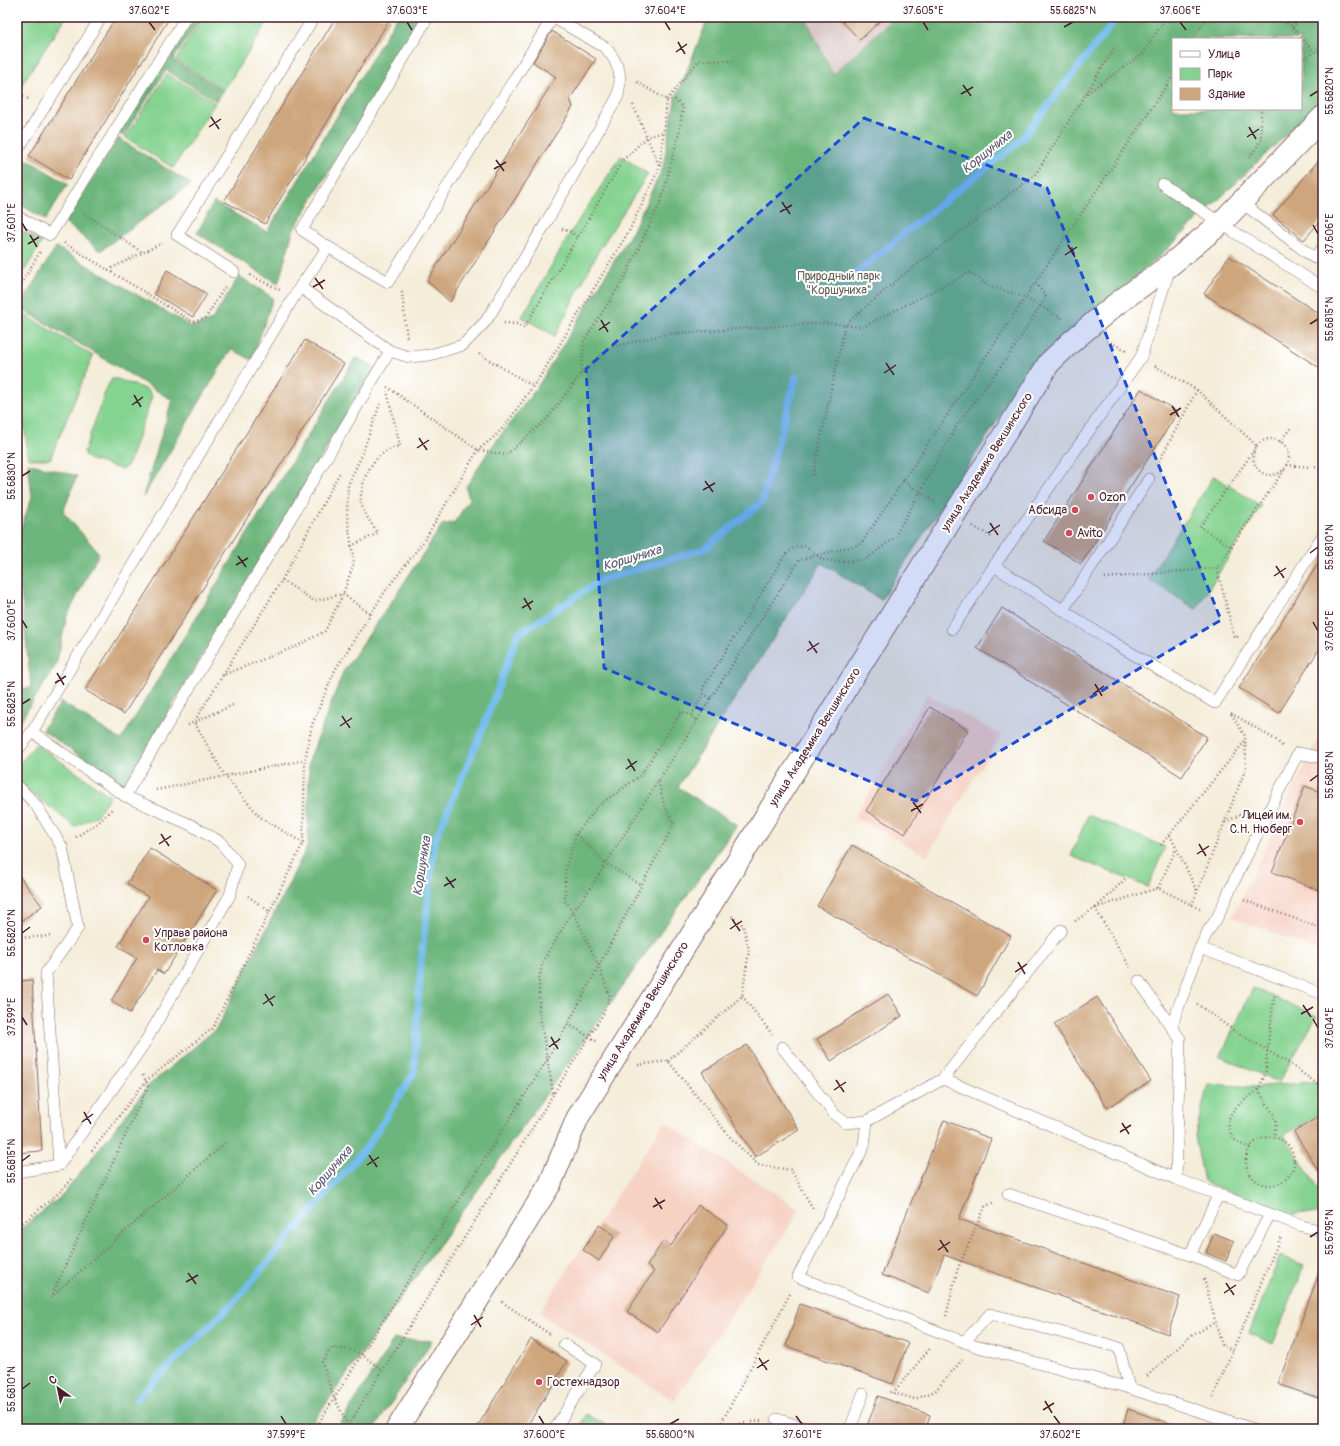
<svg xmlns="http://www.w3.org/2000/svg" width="1340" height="1446" viewBox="0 0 1340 1446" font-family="Pangolin,sans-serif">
  <rect width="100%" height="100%" fill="#fff"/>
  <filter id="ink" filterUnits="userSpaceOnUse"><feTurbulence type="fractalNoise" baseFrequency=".025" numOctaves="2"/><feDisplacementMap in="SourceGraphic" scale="8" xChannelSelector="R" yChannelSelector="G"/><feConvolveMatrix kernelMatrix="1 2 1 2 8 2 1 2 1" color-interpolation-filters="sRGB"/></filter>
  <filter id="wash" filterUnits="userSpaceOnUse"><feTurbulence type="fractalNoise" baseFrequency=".012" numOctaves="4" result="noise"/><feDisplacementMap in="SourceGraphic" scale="16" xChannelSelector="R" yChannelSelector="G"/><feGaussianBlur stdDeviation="0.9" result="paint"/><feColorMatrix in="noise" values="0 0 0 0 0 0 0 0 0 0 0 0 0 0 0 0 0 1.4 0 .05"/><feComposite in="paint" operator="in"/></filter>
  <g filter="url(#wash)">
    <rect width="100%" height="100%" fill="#f4edd9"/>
    <g fill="#f6d2c3">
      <path d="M 927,694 L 1001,735 L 927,856 L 855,817 Z"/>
      <path d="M 1323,727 L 1323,952 L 1232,917 Z"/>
      <path d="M 665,1122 L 800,1210 L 674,1401 L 539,1313 Z"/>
    </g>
    <path fill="#d1bfbd" d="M 805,17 L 895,17 L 833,75 Z"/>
    <g fill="#85d391" stroke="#68795e">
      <path d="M 17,17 L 66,17 L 17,92 Z"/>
      <path d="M 203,17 L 270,18 L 224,90 L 176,60 Z"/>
      <path d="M 167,74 L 215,103 L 173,168 L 125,137 Z"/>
      <path d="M 621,156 L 648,174 L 599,250 L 555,336 L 522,317 L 571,232 Z"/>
      <path d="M 17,228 L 42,242 L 17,283 Z"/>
      <path d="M 17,310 L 93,356 L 50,459 L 29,459 L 17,377 Z"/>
      <path d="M 112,379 L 117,379 L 148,390 L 152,396 L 129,463 L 123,470 L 89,459 L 85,456 L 84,452 L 107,387 Z"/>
      <path d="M 1214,476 L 1261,506 L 1196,609 L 1148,579 Z"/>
      <path d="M 36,744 L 110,796 L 97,815 L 75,827 L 18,782 L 17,767 Z"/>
      <path d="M 1088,815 L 1165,847 L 1148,887 L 1071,856 Z"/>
      <path d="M 1253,988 L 1317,1016 L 1279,1082 L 1220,1057 Z"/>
      <path d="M 1323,1081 L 1323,1113 L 1284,1135 L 1323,1196 L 1323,1214 L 1301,1213 L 1288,1216 L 1204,1182 L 1195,1136 L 1208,1084 L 1254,1087 Z"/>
      <path d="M 1280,1256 L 1304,1265 L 1273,1344 L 1249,1333 Z"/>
      <path d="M 587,1414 L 612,1429 L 578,1429 Z"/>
    </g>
    <g fill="#6cb57b" stroke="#5b6a53" fill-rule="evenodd">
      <path d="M 191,17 L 201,17 L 173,60 L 223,91 L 216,101 L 166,70 L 123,136 L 117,132 Z"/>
      <path d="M 397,17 L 422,17 L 293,231 L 278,284 L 197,233 L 214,202 L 267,232 Z"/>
      <path d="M 707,17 L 805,17 L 833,75 L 895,17 L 1323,17 L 1323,99 L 1156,260 L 1034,364 L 881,600 L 822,563 L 678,787 L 737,825 L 308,1429 L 18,1429 L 17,1232 L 63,1195 L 148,1086 L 217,1028 L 308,845 L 309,761 L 343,672 L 392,601 L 442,525 L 455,522 L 469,499 L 466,487 L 488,452 L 538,386 L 633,230 L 663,167 L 675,100 L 707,21 ZM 1173,39 L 1301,39 L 1301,109 L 1173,109 Z"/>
      <path d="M 118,138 L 191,184 L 100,251 L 65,222 Z"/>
      <path d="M 26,159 L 68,184 L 45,220 L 17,202 L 17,172 Z"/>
      <path d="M 56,247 L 192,327 L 212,320 L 239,276 L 273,298 L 252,360 L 231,349 L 143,497 L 172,400 L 19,307 Z"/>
      <path d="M 356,357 L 375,367 L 124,786 L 42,730 L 61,702 L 121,740 Z"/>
      <path d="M 28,463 L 77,476 L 63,512 L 99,553 L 67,616 L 56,665 L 17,726 L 17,689 L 31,688 L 17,553 L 17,539 L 32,497 Z"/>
      <path d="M 394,1339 L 432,1341 L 374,1429 L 337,1429 Z"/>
    </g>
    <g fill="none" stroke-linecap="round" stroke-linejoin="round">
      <g stroke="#74bdec" stroke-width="7">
        <path d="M 844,283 L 917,223 L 1021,140 L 1113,23 L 1122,17"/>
        <path d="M 136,1399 L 233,1303 L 369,1144 L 414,1073 L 421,962 L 435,840 L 481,734 L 518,634 L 602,580 L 704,549 L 762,502 L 796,377"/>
      </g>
    </g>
    <g id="blocks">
      <g fill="#cda67d">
        <path d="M 116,17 L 170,17 L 69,180 L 29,156 Z"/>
        <path d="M 336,17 L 391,17 L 265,224 L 224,201 Z"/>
        <path d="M 838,17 L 884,17 L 860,40 Z"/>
        <path d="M 552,31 L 596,59 L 570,99 L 573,107 L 450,302 L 427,281 L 556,77 L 533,62 Z"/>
        <path d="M 1323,155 L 1323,218 L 1304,240 L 1273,215 Z"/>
        <path d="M 1229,256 L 1323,316 L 1323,370 L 1204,294 Z"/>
        <path d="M 167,270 L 207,294 L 193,317 L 154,294 Z"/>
        <path d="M 305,340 L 344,364 L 124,714 L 85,690 Z"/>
        <path d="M 1141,389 L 1178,412 L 1081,564 L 1044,541 Z"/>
        <path d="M 1323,556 L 1323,643 L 1279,713 L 1239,688 Z"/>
        <path d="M 1002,608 L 1207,737 L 1182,777 L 977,648 Z"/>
        <path d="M 930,707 L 968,730 L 905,834 L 866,811 Z"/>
        <path d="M 1305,786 L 1323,793 L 1323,892 L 1272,872 Z"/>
        <path d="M 852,845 L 1011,936 L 977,996 L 817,906 Z"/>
        <path d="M 150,848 L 217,890 L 164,974 L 157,970 L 130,1013 L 111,1001 L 137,958 L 118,946 L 148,897 L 127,884 Z"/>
        <path d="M 17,873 L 42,906 L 17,924 Z"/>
        <path d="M 32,980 L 42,1151 L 17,1153 L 17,981 Z"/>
        <path d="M 888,994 L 902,1016 L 831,1061 L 817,1039 Z"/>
        <path d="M 1097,997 L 1151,1081 L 1107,1108 L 1054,1024 Z"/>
        <path d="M 747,1045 L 799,1130 L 755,1157 L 702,1072 Z"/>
        <path d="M 1323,1114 L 1323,1178 L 1294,1132 Z"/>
        <path d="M 944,1120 L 991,1139 L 959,1219 L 1180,1297 L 1168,1334 L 944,1255 L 929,1293 L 882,1275 Z"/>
        <path d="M 698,1205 L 728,1225 L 658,1332 L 627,1312 L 654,1271 L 647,1266 L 663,1241 L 671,1246 Z"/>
        <path d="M 599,1225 L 615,1235 L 599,1261 L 583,1250 Z"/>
        <path d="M 1214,1233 L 1234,1241 L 1226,1261 L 1206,1253 Z"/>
        <path d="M 1321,1268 L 1323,1269 L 1323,1400 L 1278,1384 Z"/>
        <path d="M 800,1304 L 908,1343 L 893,1384 L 786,1346 Z"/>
        <path d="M 531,1339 L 567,1361 L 551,1388 L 525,1429 L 476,1429 Z"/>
        <path d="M 878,1396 L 930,1415 L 926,1429 L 866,1429 Z"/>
        <path d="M 1128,1409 L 1177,1426 L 1176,1429 L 1122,1429 Z"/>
      </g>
    </g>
  </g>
  <g filter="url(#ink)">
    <use href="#blocks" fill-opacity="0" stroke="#866768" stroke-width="1"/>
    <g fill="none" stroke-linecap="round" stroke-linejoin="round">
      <g stroke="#866768" stroke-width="12">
        <g id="service">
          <path d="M 17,151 L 101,17"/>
          <path d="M 1162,184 L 1234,232 L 1323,288"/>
          <path d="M 1241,202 L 1314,258 L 1323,247"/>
          <path d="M 17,216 L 50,235 L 186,17"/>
          <path d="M 328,247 L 388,282 L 553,17"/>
          <path d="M 234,272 L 177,235 L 314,17"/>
          <path d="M 300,287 L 390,351 L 409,357 L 430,355 L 463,345 L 486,321 L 546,223 L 618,96 L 620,82 L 619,71 L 614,59 L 606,48 L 554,18"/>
          <path d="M 994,566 L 1106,638 L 1215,703 L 1323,535"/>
          <path d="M 1063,610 L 1149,479"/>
          <path d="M 952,629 L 994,566 L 1141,357 L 1170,268"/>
          <path d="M 32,732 L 125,796 L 390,351"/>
          <path d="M 17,751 L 32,732 L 300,287 L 328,247 L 302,230 L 428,17"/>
          <path d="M 17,785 L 36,805 L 62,847 L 78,928 L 46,973 L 59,1165 L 17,1172"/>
          <path d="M 1200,948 L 1323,994"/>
          <path d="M 1139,981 L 1180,1039 L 1176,1179 L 943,1079 L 867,1121 L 864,1146 L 798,1277 L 975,1346 L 1129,1388 L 1253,1429"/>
          <path d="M 1172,1025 L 1200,948 L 1208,931 L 1217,918 L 1233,883 L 1298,753 L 1323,758"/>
          <path d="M 782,1047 L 835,1115 L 846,1123 L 867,1121"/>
          <path d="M 943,1079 L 1061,930"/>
          <path d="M 59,1165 L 144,1044 L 230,895 L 238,864 L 220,842 L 191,825 L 125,796"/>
          <path d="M 1176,1179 L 1302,1226 L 1323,1231"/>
          <path d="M 1008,1194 L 1190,1255 L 1216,1200 L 1220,1195"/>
          <path d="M 1190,1255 L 1238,1275 L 1270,1214"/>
          <path d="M 964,1342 L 990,1314 L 1114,1346 L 1119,1348 L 1129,1388"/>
          <path d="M 777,1419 L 807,1429"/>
          <path d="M 555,1429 L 595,1364 L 564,1344"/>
          <path d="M 850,1429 L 863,1394"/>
        </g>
      </g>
      <g stroke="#866768" stroke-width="24">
        <path id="minor" d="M 397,1429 L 550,1184 L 578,1117 L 1049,363 L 1071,342 L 1115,305 L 1170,265 L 1221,223 L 1323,117"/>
      </g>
      <g stroke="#866768" stroke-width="2.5" stroke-dasharray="1 3" stroke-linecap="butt">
        <path d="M 283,17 L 291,22"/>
        <path d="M 1281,17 L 1292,27 L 1314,52"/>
        <path d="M 1292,27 L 1303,17"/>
        <path d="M 1194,39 L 1196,33 L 1208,17"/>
        <path d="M 1301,61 L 1323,46"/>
        <path d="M 17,92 L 30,100"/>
        <path d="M 1087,93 L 1143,54 L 1166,17"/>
        <path d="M 667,100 L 699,60 L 733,61"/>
        <path d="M 633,105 L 659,165"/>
        <path d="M 1250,157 L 1261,140 L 1261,109"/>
        <path d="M 84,213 L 143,253"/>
        <path d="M 562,229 L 571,232 L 577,237"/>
        <path d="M 64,243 L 193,322 L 205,319 L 226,285"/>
        <path d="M 108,270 L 162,243"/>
        <path d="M 250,275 L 280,290"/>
        <path d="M 17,291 L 41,250"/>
        <path d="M 402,292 L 407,339"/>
        <path d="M 504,323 L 518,324 L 524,328 L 623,160 L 647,137 L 664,132"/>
        <path d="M 1107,341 L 1126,350"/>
        <path d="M 479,354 L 533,386"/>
        <path d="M 1155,366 L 1197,390 L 1257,446 L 1200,527 L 1232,547"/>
        <path d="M 581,374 L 584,341 L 625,277 L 661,201 L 679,133 L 683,107 L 675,100 L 667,100"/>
        <path d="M 387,387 L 478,450 L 506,455 L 547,419 L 581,374 L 608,348 L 666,334 L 823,323 L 863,327 L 970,272 L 987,285 L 1024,297 L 1063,319"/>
        <circle cx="1271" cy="457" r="18"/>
        <path d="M 1280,442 L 1292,426"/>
        <path d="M 1157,465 L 1197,390"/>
        <path d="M 1287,465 L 1323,468"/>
        <path d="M 813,475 L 845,325 L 898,279 L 1035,175 L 1115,47"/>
        <path d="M 903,481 L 935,502"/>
        <path d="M 973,526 L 993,538"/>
        <path d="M 351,546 L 378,533 C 371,523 364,514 361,503 C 360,499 361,494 362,490 C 365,469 379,450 400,446 L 387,391"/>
        <path d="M 1105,578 L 1217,568"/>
        <path d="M 282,580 L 314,601 L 343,594 L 370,614"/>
        <path d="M 1238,637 L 1234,636 L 1217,568 L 1284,470"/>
        <path d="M 223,675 L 282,580 L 340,472"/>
        <path d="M 703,694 L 703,688 L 785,555 L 794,548 L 806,546 L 823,560 L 843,562 L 866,559 L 894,538 L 958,424 L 1010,354 L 1046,297 L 1035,282"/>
        <path d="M 1231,713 L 1276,740 L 1283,747"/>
        <path d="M 697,720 L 691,716 L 703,694 L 711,698"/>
        <path d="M 188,725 L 233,705"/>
        <path d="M 156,790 L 305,760"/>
        <path d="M 1225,822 L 1250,810"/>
        <path d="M 576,834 L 605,863 L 641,885"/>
        <path d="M 1170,835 L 1197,891"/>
        <path d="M 76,837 L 99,822 L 113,808"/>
        <path d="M 303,843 L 260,817 L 225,776 L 194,722 L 223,675 L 297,646 L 325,631 L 343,594 L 354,563 L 347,515 L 348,485 L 361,457 L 380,404"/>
        <path d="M 1161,845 L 1245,741"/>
        <path d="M 1158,888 L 1176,849"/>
        <path d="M 248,896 L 270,912"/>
        <path d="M 1244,900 L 1323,929"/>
        <path d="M 1192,905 L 1246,768 L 1245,736 L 1230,712"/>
        <path d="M 1095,908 L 1158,888 L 1202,910"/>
        <path d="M 1096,908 L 1126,878"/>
        <path d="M 1075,921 L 1095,908 L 1130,967"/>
        <path d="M 17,938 L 50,936"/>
        <path d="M 742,996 L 772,1034"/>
        <path d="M 1197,1004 L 1233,1030 L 1290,1064 L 1323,1088"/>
        <path d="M 568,1024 L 598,1042"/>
        <path d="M 668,1061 L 742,996 L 749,950 L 743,925 L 730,915"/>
        <path d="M 638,1065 L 668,1061 L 731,1138 L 758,1165 L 791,1170 L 813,1209"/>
        <path d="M 143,1075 L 148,1086 L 51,1297 L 225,1143"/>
        <path d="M 1258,1090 L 1274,1115 L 1276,1123 L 1274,1137"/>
        <path d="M 553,1093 L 539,1011 L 539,979 L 543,961 L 573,911 L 585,896 L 799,560 L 861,544 L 1173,76"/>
        <circle cx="1270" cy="1161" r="24"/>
        <path d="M 1250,1147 C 1242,1145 1235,1142 1231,1134 C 1221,1111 1244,1103 1257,1090 C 1260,1087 1262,1081 1264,1077 C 1267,1070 1266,1060 1267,1053 C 1269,1034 1272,1016 1274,997 L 1276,994"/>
        <path d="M 92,1151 L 146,1081 L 213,1028 L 303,843 L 305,760 L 312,725 L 335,670 L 386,590 L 424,541 L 478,450 L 492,439 L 504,427 L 541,375 L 629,231 L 660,166 L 667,100 L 637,82"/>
        <path d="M 17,1228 L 61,1191 L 71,1179"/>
        <path d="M 1204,1279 L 1222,1346 L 1233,1350"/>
        <path d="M 502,1302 L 551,1335"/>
        <path d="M 946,1316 L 958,1268 L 985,1207 L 994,1202"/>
        <path d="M 1147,1376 L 1191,1336 L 1216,1322"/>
        <path d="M 890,1392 L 915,1399 L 935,1391 L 962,1360"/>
        <path d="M 893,1393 L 931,1347"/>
        <path d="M 1213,1397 L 1281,1236"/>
        <path d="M 315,1429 L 548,1058 L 568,1024 L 674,824 L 664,805 L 658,781"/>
        <path d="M 346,1429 L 603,1014 L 610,996 L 598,965 L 573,911 L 565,901 L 565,871 L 576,834 L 598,806 L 641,775 L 682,711 L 691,716"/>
        <path d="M 350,1429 L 334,1397 L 322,1363 L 331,1348 L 351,1350 L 361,1354 L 382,1370"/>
        <path d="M 718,1429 L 791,1292"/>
        <path d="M 725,1429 L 743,1423 L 761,1421"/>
      </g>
      <use href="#service" stroke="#fff" stroke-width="11"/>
      <use href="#minor" stroke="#fff" stroke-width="22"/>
    </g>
  </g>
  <path fill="#1d4ed8" fill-opacity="0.2" stroke="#1d4ed8" stroke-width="3" stroke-dasharray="8 5" stroke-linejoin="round" d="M 864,118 L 1047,188 L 1221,620 L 916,801 L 604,668 L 586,369 Z"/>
  <path fill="none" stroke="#4a1f2b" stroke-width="1.5" d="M 149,22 L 155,30M 407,22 L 412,30M 665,22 L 670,30M 923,22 L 928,30M 1180,22 L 1186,30M 1064,27 L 1073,22M 678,42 L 685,54M 676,52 L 687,44M 963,85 L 971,96M 961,94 L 973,87M 1310,96 L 1318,91M 211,117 L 219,129M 209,127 L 221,119M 1249,127 L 1256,139M 1247,137 L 1259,129M 496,160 L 504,171M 494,169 L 506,162M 782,202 L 790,214M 780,212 L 792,205M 22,223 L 27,231M 1313,225 L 1318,234M 30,235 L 37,247M 28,244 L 39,237M 1068,245 L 1075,257M 1065,255 L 1077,247M 315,278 L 323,289M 313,287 L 325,280M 601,320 L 608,332M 1310,324 L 1318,319M 599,330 L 610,322M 886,363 L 894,375M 884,373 L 896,365M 134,395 L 141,407M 132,405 L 143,397M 1172,406 L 1179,417M 1170,415 L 1181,408M 419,438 L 427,450M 417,448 L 429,440M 22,476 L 30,471M 705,481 L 713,492M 703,490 L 715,483M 990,523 L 998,535M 988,533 L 1000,525M 1310,553 L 1318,547M 238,556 L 246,567M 236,565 L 248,558M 1276,566 L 1284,578M 1274,576 L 1286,568M 524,598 L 531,610M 522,608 L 533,601M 22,620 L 27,628M 1313,622 L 1318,631M 809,641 L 817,653M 807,651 L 819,643M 57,673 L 64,685M 55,683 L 66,676M 1095,684 L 1102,696M 1093,694 L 1104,686M 22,704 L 30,699M 342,716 L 350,728M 340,726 L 352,718M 628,759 L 635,771M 626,769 L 637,761M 1310,781 L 1318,775M 913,802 L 921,813M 911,811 L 923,804M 161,834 L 169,846M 159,844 L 171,836M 1199,844 L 1206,856M 1197,854 L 1209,846M 446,877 L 454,888M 444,886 L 456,879M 732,919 L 740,931M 730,929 L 742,921M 22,933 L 30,927M 1018,962 L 1025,974M 1015,972 L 1027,964M 265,994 L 273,1006M 263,1004 L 275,996M 1303,1005 L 1311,1017M 1301,1014 L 1313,1007M 22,1017 L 27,1025M 1313,1019 L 1318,1028M 551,1037 L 558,1049M 549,1047 L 560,1039M 836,1080 L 844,1092M 834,1090 L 846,1082M 84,1112 L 91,1124M 82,1122 L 93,1114M 1122,1123 L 1129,1134M 1120,1132 L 1131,1125M 369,1155 L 377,1167M 22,1161 L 30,1155M 367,1165 L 379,1157M 655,1198 L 662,1209M 653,1207 L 665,1200M 1310,1237 L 1318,1232M 940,1240 L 948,1252M 938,1250 L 950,1242M 188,1273 L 196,1284M 186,1282 L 198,1275M 1226,1283 L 1234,1295M 1224,1293 L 1236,1285M 474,1315 L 481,1327M 471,1325 L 483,1317M 759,1358 L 767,1370M 757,1368 L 769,1360M 22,1389 L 30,1383M 1045,1401 L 1052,1413M 1043,1410 L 1054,1403M 281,1416 L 286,1424M 539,1416 L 544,1424M 796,1416 L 802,1424M 1054,1416 L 1060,1424M 670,1424 L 679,1419"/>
  <g fill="#d1495b" stroke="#fff" stroke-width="1.5">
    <circle cx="1091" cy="497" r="4"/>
    <circle cx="1075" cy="510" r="4"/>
    <circle cx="1069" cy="533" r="4"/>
    <circle cx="1300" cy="822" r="4"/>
    <circle cx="146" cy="940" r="4"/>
    <circle cx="539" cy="1382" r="4"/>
  </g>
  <g text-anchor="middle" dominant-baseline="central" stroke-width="4" stroke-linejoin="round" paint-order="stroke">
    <g font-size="12" fill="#5f5e4f" stroke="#fff">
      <text x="839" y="276">Природный парк<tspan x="839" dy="14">"Коршуниха"</tspan></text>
    </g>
    <g font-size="12" fill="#4a1f2b" stroke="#fff">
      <text transform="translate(987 462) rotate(-58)">улица Академика Векшинского</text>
      <text transform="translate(815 737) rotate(-58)">улица Академика Векшинского</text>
      <text transform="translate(643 1011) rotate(-58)">улица Академика Векшинского</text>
    </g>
    <g font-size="12" fill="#4a1f2b" stroke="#fff" text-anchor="start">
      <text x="1099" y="497">Ozon</text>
      <text x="1067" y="510" text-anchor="end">Абсида</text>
      <text x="1077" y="533">Avito</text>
      <text x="1292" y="815" text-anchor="end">Лицей им.<tspan x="1292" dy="14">С.Н. Нюберг</tspan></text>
      <text x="154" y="933">Управа района<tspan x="154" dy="14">Котловка</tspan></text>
      <text x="547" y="1382">Гостехнадзор</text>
    </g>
    <g font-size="13" font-style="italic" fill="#59566f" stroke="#fff">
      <text transform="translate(987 152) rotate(-39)">Коршуниха</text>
      <text transform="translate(632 558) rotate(-17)">Коршуниха</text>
      <text transform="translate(422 866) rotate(-81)">Коршуниха</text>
      <text transform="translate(330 1171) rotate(-49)">Коршуниха</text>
    </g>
  </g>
  <rect width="1340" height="1446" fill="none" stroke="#fff" stroke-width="44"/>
  <rect x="1172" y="38" width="130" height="72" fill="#ffffff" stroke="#b7a5aa"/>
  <rect x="1180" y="51" width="20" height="6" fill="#ffffff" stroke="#b7a5aa"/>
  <text x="1208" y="58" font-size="12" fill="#4a1f2b">Улица</text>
  <rect x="1180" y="68" width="20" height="12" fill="#85d391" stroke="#b7a5aa"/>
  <text x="1208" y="78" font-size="12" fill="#4a1f2b">Парк</text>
  <rect x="1180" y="88" width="20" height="12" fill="#cda67d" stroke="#b7a5aa"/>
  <text x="1208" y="98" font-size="12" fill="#4a1f2b">Здание</text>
  <g transform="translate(58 1388) rotate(327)" stroke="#ffffff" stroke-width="3" paint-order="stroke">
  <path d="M0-3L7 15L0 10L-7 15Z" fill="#4a1f2b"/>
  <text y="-6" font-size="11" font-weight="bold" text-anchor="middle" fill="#4a1f2b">С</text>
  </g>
  <rect x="22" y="22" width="1296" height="1402" fill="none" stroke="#4a1f2b" stroke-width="1.5"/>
  <g font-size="10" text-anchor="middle" fill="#4a1f2b">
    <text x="149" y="14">37.602°E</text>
    <text x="407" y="14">37.603°E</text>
    <text x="665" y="14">37.604°E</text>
    <text x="923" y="14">37.605°E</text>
    <text x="1073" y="14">55.6825°N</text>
    <text x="1180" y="14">37.606°E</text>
    <text transform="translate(1329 91) rotate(-90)" y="4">55.6820°N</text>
    <text transform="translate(11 223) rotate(-90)" y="4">37.601°E</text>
    <text transform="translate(1329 234) rotate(-90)" y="4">37.606°E</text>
    <text transform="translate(1329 319) rotate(-90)" y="4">55.6815°N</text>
    <text transform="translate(11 476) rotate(-90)" y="4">55.6830°N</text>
    <text transform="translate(1329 547) rotate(-90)" y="4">55.6810°N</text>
    <text transform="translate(11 620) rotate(-90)" y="4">37.600°E</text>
    <text transform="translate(1329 631) rotate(-90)" y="4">37.605°E</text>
    <text transform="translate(11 704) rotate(-90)" y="4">55.6825°N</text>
    <text transform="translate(1329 775) rotate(-90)" y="4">55.6805°N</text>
    <text transform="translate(11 933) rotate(-90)" y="4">55.6820°N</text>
    <text transform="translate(11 1017) rotate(-90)" y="4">37.599°E</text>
    <text transform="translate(1329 1028) rotate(-90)" y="4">37.604°E</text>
    <text transform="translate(11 1161) rotate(-90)" y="4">55.6815°N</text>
    <text transform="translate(1329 1232) rotate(-90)" y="4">55.6795°N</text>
    <text transform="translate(11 1389) rotate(-90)" y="4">55.6810°N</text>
    <text x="286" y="1438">37.599°E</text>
    <text x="544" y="1438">37.600°E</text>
    <text x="670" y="1438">55.6800°N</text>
    <text x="802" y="1438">37.601°E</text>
    <text x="1060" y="1438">37.602°E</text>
  </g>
</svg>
